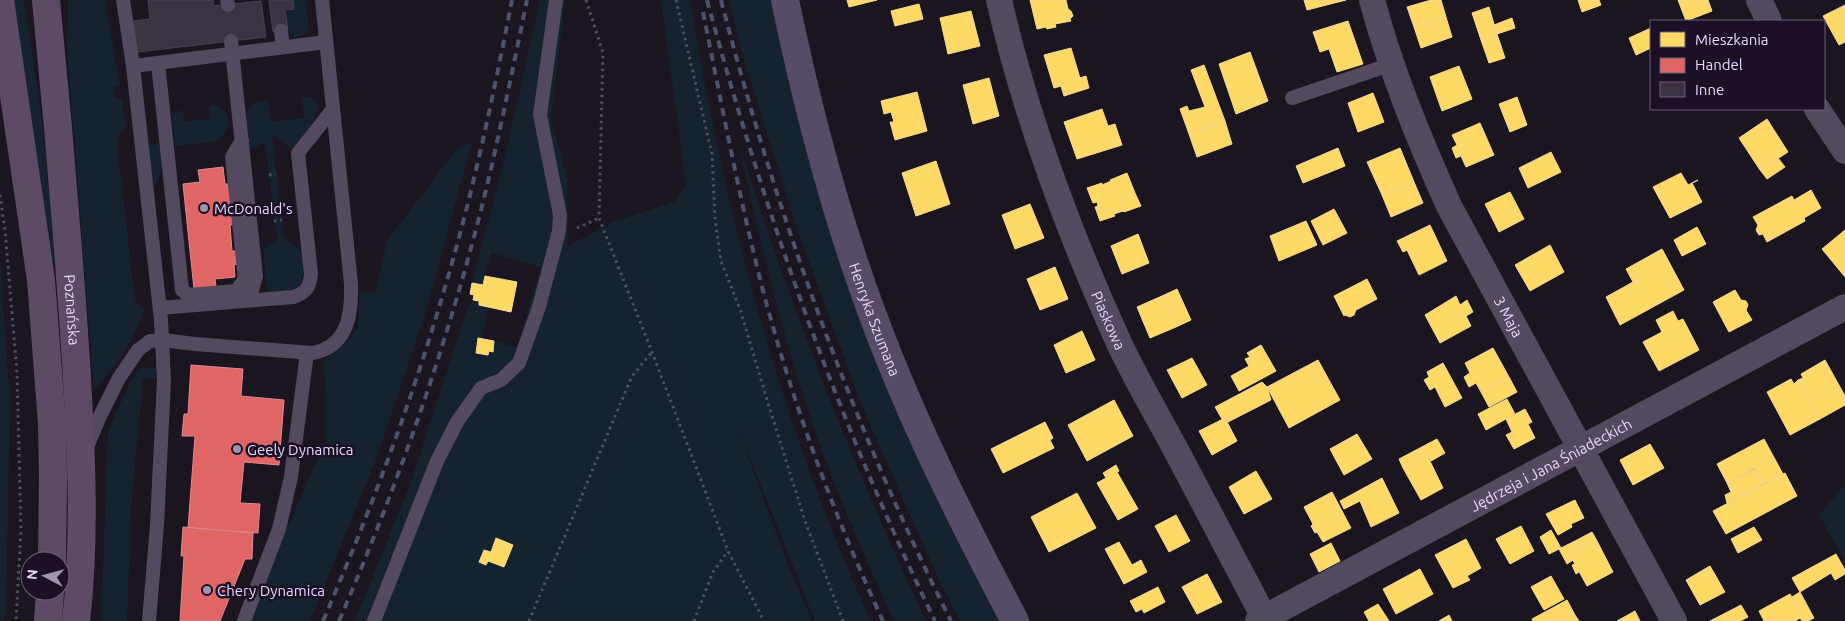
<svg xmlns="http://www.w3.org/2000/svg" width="1845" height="621" viewBox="0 0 1845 621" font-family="Ubuntu,sans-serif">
  <rect width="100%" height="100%" fill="#1b1520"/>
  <g fill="#14232d">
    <path d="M 13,0 L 24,0 L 42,119 L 55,263 L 52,263 Z"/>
    <path d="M 68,0 L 105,0 L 120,86 L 113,88 L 115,99 L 122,98 L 126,128 L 119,134 L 117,144 L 135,299 L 138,305 L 144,309 C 138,335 113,370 94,390 L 67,49 Z"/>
    <path d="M 293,0 L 306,0 L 309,28 L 305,34 L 294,38 L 288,30 L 285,10 L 294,9 Z"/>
    <path d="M 540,0 L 565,0 L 551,119 L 567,177 L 568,246 L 615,221 L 674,202 L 686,184 L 661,0 L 690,0 C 725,214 780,423 871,621 L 815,621 L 734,418 L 786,560 L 812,621 L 355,621 L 409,487 L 469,305 L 473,300 L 479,301 L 479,305 L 489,307 L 481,339 L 478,339 L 476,353 L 487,355 L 489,351 L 493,352 L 494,341 L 517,347 L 541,267 L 491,253 L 483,285 L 472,283 L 503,165 Z"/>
    <path d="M 729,0 L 775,0 L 800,113 L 1004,621 L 960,621 L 938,578 L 862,406 L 798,231 L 744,60 Z"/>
    <path d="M 302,96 L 313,98 L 318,104 C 318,121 302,135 292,148 L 272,134 L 284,237 L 302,252 C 305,288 304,290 268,293 L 263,249 L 277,239 L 265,142 L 250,150 L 246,114 L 255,102 L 268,100 L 271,122 L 304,118 Z"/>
    <path d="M 215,105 C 235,114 229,128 219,141 L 175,146 L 172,116 L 183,109 L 184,121 L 210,119 L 209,106 Z"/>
    <path d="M 472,142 L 425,315 L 375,462 L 310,621 L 250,621 L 277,551 L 326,440 L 324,361 L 349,340 L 358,328 L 359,292 L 375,293 L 387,241 L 457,148 Z"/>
    <path d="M 162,143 L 164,165 L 153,190 L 148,145 Z"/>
    <path d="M 739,144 C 777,264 820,381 870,496 C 888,538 906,580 926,621 L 894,621 C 865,557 836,492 813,425 C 782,333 759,239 739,144 Z"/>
    <path d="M 0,261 L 10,400 L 6,610 L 4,621 L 0,621 Z"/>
    <path d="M 157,367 L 155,379 L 143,379 L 132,497 L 127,621 L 101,621 L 108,431 L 130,382 L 140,369 Z"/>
    <path d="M 1845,484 L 1845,561 L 1819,515 Z"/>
  </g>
  <g fill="#ffd966" stroke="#f8d894">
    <path d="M 847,0 L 877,0 L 849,7 Z"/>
    <path d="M 1030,0 L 1066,0 L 1068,9 L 1071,11 L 1073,16 L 1070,19 L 1071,21 L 1055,24 L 1056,27 L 1047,29 L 1046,27 L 1037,29 Z"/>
    <path d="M 1304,0 L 1346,0 L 1307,10 Z"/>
    <path d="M 1431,0 L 1441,0 L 1446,17 L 1414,27 L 1407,7 Z"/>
    <path d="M 1578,0 L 1599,0 L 1601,5 L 1582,12 Z"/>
    <path d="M 1678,0 L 1708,0 L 1712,11 L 1686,21 Z"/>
    <path d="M 919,4 L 923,19 L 895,26 L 891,11 Z"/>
    <path d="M 1845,5 L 1845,42 L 1839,45 L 1823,16 Z"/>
    <path d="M 1489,7 L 1497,34 L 1481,40 L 1472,13 Z"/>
    <path d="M 971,11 L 980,46 L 948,54 L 940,18 Z"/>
    <path d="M 1446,17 L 1452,37 L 1421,48 L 1414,27 Z"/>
    <path d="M 1512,18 L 1515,28 L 1497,34 L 1494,25 Z"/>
    <path d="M 1348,21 L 1363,64 L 1337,72 L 1329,49 L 1320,52 L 1313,32 Z"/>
    <path d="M 1651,28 L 1651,48 L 1636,55 L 1629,38 Z"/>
    <path d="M 1497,34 L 1505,58 L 1489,63 L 1481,40 Z"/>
    <path d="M 1071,48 L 1080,78 L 1086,76 L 1089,88 L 1064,96 L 1061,86 L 1054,88 L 1044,55 Z"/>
    <path d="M 1250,52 L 1268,101 L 1236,114 L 1219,64 Z"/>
    <path d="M 1204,65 L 1225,121 L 1189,134 L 1180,109 L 1187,106 L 1189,111 L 1205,107 L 1191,70 Z"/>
    <path d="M 1459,66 L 1472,99 L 1442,111 L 1430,77 Z"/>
    <path d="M 989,78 L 999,116 L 973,124 L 963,85 Z"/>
    <path d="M 917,92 L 927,131 L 895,140 L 890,122 L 894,122 L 891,112 L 884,114 L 881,101 Z"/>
    <path d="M 1373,93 L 1384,122 L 1358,132 L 1348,103 Z"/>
    <path d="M 1517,97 L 1527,125 L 1510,132 L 1499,104 Z"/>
    <path d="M 1102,109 L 1108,126 L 1115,124 L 1122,145 L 1077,159 L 1064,122 Z"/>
    <path d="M 1767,119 L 1788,152 L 1760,170 L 1739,138 Z"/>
    <path d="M 1225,121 L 1232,144 L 1197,157 L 1189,134 Z"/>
    <path d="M 1480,123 L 1494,155 L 1466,167 L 1461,156 L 1456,158 L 1452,148 L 1457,145 L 1452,135 Z"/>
    <path d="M 1338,148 L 1345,166 L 1303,183 L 1296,166 Z"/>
    <path d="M 1400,148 L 1414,182 L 1382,195 L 1367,162 Z"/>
    <path d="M 1551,152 L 1561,172 L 1528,188 L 1519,168 Z"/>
    <path d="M 1778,158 L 1785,167 L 1767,179 L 1760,170 Z"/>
    <path d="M 936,161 L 950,204 L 916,216 L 902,173 Z"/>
    <path d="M 1127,173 L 1135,193 L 1119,199 L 1124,212 L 1123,211 L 1114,214 L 1115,216 L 1100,221 L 1095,207 L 1098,206 L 1097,202 L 1093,203 L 1087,188 L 1102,183 L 1102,185 L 1111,181 L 1110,180 Z"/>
    <path d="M 1681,173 L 1688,185 L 1698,180 L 1692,183 L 1702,202 L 1670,218 L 1653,187 Z"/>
    <path d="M 1414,182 L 1423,203 L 1391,217 L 1382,195 Z"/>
    <path d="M 1811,190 L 1821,208 L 1804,218 L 1805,221 L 1767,242 L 1763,234 L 1759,235 L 1756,230 L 1758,225 L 1753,217 L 1792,196 L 1794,200 Z"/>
    <path d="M 1510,192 L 1524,219 L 1499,232 L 1485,204 Z"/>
    <path d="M 1135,193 L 1141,206 L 1124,212 L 1119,199 Z"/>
    <path d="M 1030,204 L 1044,238 L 1015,249 L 1002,215 Z"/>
    <path d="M 1334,209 L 1347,233 L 1323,245 L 1311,221 Z"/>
    <path d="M 1306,221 L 1317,245 L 1279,261 L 1270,236 Z"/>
    <path d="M 1430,225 L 1447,261 L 1419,275 L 1407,250 L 1403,252 L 1397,241 Z"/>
    <path d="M 1697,227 L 1706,244 L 1682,256 L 1674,240 Z"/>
    <path d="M 1845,230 L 1845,277 L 1822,249 Z"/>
    <path d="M 1138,234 L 1149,263 L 1122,274 L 1111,246 Z"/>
    <path d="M 1550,245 L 1564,272 L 1530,291 L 1515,265 Z"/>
    <path d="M 1662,249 L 1684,290 L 1620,325 L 1606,297 L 1633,282 L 1626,269 Z"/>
    <path d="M 1055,267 L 1068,299 L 1040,310 L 1027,279 Z"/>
    <path d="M 485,276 L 517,282 L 511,312 L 479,305 L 479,301 L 473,300 L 474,295 L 470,294 L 472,283 L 483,285 Z"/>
    <path d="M 1367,279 L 1377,299 L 1356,310 L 1354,315 L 1350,317 L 1345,315 L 1344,316 L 1334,296 Z"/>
    <path d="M 1177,289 L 1191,320 L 1176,327 L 1162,296 Z"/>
    <path d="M 1735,290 L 1741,300 L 1746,301 L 1748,305 L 1746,310 L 1752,320 L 1729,332 L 1713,302 Z"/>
    <path d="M 1162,296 L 1176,327 L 1150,338 L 1137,307 Z"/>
    <path d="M 1456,296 L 1460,305 L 1467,300 L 1473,312 L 1466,316 L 1471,326 L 1440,343 L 1425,315 Z"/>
    <path d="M 1673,311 L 1678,321 L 1683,319 L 1699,350 L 1659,371 L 1643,342 L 1662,332 L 1656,320 Z"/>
    <path d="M 1082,331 L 1095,360 L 1066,373 L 1054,345 Z"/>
    <path d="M 478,338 L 494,341 L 493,352 L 489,351 L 488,355 L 476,353 Z"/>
    <path d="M 1261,345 L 1276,371 L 1239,391 L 1231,376 L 1249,366 L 1245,359 L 1250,357 L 1247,353 Z"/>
    <path d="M 1493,348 L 1509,377 L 1481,392 L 1476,383 L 1469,387 L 1464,377 L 1470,373 L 1465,363 Z"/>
    <path d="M 1192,358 L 1207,385 L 1182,398 L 1167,370 Z"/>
    <path d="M 1318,360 L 1340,400 L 1289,428 L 1267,387 Z"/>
    <path d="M 1825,360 L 1845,396 L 1845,405 L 1820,419 L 1798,380 L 1803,378 L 1801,374 Z"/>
    <path d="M 1443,363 L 1462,398 L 1445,407 L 1435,387 L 1430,390 L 1424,380 L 1429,377 L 1427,372 Z"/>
    <path d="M 1509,377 L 1517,392 L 1489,407 L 1481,392 Z"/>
    <path d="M 1791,379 L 1794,384 L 1798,380 L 1820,419 L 1790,435 L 1767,392 Z"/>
    <path d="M 1262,382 L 1267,387 L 1271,400 L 1228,422 L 1225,418 L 1222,419 L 1215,407 Z"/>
    <path d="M 1507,399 L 1515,414 L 1486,430 L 1478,414 Z"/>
    <path d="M 1114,400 L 1133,436 L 1087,461 L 1068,425 Z"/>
    <path d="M 1525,409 L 1532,422 L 1528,424 L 1535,438 L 1514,449 L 1506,435 L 1512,432 L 1506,419 Z"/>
    <path d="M 1225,418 L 1237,441 L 1212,455 L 1199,431 Z"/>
    <path d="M 1045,422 L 1053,438 L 1050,440 L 1054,448 L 1003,473 L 991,449 Z"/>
    <path d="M 1357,434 L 1372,459 L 1344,475 L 1330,449 Z"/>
    <path d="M 1437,439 L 1445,453 L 1431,461 L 1427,455 L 1403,468 L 1399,459 Z"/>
    <path d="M 1764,439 L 1783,474 L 1763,484 L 1755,468 L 1727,483 L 1717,464 Z"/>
    <path d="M 1650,444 L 1664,468 L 1633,485 L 1620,460 Z"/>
    <path d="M 1427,455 L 1443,488 L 1421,500 L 1403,468 Z"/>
    <path d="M 1116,465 L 1119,471 L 1117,472 L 1138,509 L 1118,520 L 1097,483 L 1106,478 L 1103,473 Z"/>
    <path d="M 1755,469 L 1763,484 L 1741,496 L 1737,489 L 1731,492 L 1727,483 Z"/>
    <path d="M 1256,471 L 1272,499 L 1244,514 L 1229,487 Z"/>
    <path d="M 1785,473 L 1797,496 L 1726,534 L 1713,511 Z"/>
    <path d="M 1382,478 L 1399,513 L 1371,527 L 1360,501 L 1344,509 L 1340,501 Z"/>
    <path d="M 1737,489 L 1741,496 L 1727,503 L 1725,495 Z"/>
    <path d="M 1332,492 L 1351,528 L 1323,542 L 1317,532 L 1315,533 L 1311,526 L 1313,524 L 1304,507 Z"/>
    <path d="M 1077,493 L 1096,528 L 1049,552 L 1031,517 Z"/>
    <path d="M 1575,500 L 1584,518 L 1571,524 L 1572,527 L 1558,535 L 1546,514 Z"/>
    <path d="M 1176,515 L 1190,541 L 1169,552 L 1155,526 Z"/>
    <path d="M 1521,526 L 1534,551 L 1510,564 L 1496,539 Z"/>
    <path d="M 1754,527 L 1762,540 L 1738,553 L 1731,539 Z"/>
    <path d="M 1551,530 L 1561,548 L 1549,554 L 1540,537 Z"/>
    <path d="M 1592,532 L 1597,541 L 1582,549 L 1577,540 Z"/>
    <path d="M 496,538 L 513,545 L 504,567 L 488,561 L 486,565 L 479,562 L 484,550 L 491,552 Z"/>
    <path d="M 1466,539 L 1481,568 L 1467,576 L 1470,580 L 1453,588 L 1435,555 Z"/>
    <path d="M 1577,540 L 1582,549 L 1570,555 L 1573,560 L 1567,564 L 1559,549 Z"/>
    <path d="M 1597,541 L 1613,572 L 1587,586 L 1570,555 Z"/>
    <path d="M 1119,542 L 1132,565 L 1141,560 L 1147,572 L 1124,584 L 1105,549 Z"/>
    <path d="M 1331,543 L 1340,561 L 1319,572 L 1310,554 Z"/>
    <path d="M 1836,554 L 1845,570 L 1845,574 L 1835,580 L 1831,573 L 1800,592 L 1792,578 Z"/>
    <path d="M 1575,564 L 1579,572 L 1576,574 L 1572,565 Z"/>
    <path d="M 1710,566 L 1725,592 L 1700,605 L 1686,580 Z"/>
    <path d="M 1420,569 L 1433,594 L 1396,614 L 1383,589 Z"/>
    <path d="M 1207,574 L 1222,602 L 1197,614 L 1182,587 Z"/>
    <path d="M 1551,576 L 1564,599 L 1544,610 L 1531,587 Z"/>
    <path d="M 1158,587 L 1165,602 L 1144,613 L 1142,609 L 1136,612 L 1130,601 Z"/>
    <path d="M 1800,592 L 1814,618 L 1808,621 L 1802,621 L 1800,618 L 1802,617 L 1792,597 Z"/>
    <path d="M 1790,594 L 1802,617 L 1795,621 L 1764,621 L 1759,611 Z"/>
    <path d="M 1567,600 L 1575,615 L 1564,621 L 1533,621 L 1532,619 Z"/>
    <path d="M 1378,604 L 1389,621 L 1369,621 L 1364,612 Z"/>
    <path d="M 1741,605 L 1748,617 L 1740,621 L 1710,621 Z"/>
    <path d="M 1635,611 L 1640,621 L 1617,621 Z"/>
    <path d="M 1449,615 L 1452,621 L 1439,621 Z"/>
    <path d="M 1575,615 L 1579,621 L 1564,621 Z"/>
  </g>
  <g fill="#e06666" stroke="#e38794">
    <path d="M 223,167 L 225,184 L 230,184 L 234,225 L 230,225 L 232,251 L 237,251 L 238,264 L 234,265 L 235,277 L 215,279 L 216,286 L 194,289 L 183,184 L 200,182 L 198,170 Z"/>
    <path d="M 191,365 L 243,369 L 241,396 L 284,400 L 279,465 L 244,462 L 240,503 L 260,504 L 258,533 L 188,528 L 195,436 L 182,436 L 184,414 L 188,414 Z"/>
    <path d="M 183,527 L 253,533 L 252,559 L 245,559 L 220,621 L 180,621 L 184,556 L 181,556 Z"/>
  </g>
  <g fill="#3b3242" stroke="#4b4053">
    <path d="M 148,0 L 213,0 L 214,6 L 261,1 L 266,37 L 137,52 L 134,21 L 150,19 Z"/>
    <path d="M 269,0 L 293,0 L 294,9 L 285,10 L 288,30 L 273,32 Z"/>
  </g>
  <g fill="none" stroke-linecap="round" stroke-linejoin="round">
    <g stroke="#4f5163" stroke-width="3" stroke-dasharray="2.5 4" stroke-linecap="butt">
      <path d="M 586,0 L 603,53 L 599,218 L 652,352 L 728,551 L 764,621"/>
      <path d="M 676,0 L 712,154 L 715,219 L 721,261 L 741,312 L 768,403 L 805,521 L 843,621"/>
      <path d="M 269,175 L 276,174"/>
      <path d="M 0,195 L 5,230 L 17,373 L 21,530 L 16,621"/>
      <path d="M 274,221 L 282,220"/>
      <path d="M 577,228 L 599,218"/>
      <path d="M 529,621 L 632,376 L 652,352"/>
      <path d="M 694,621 L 713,572 L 728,551"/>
    </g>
    <g stroke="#534a60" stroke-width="14">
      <path d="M 123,0 L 133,66 L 161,320 L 164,380 L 157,525 L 149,621"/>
      <path d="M 227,0 L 228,5"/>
      <path d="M 281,31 L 283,47"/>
      <path d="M 231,41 L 256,276 L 252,290 L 234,300"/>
      <path d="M 158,63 L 182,290 L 188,295 L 236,291 L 245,279 L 232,157 L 242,140"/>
      <path d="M 133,66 L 326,42"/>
      <path d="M 1292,98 L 1392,64"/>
      <path d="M 160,308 L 293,297 C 306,293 310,287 311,274 L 298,153 L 333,109"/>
      <path d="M 87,447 L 100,416 L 119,378 L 138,350 L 150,341 L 162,340 L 195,344 L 312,353 C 348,347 352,314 351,284 L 322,0"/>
      <path d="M 244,621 L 279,529 L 291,477 L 307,353"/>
      <path d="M 374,621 L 437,461 L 457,422 L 481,388 L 501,380 L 519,363 L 539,307 L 559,231 L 560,215 L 540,115 L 556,0"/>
    </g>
    <g stroke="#534a60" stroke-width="26">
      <path id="s1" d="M 999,0 C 1026,118 1069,233 1119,343 C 1136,379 1157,415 1176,450 C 1206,507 1236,564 1266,621"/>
      <path id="s2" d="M 1372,0 C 1391,71 1419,139 1449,206 L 1674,621"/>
      <path d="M 1759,0 L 1769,21"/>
      <path d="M 1817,109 L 1845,151"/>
      <path id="s3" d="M 1258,621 L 1845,307"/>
    </g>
    <path stroke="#574c66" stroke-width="28" id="s4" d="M 785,0 C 807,106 834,211 872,313 C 911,419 962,521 1015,621"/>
    <g stroke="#5d4b65" stroke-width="28">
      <path d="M 0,0 L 41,280 L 52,424 L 53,476 L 52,561"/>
      <path id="s5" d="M 46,0 C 58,120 68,240 76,361 C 81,447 86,535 76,621"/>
      <path d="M 48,621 L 50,591"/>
    </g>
    <g stroke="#4d536c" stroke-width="4" stroke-dasharray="8 6" stroke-linecap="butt">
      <path d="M 707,0 C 765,215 838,420 935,621"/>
      <path d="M 721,0 C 776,213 852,424 951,621"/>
      <path d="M 703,12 C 721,101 738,191 760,279 C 790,396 832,511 883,621"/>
      <path d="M 323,621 C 370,512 412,401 445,287 C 473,193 493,97 512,0"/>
      <path d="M 339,621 C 396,489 444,354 480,214 C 498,143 512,72 527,0"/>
    </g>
  </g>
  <g fill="#a192b0" stroke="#1b1025" stroke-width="2">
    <circle cx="204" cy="208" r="5"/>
    <circle cx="237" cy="449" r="5"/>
    <circle cx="207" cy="590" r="5"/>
  </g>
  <g text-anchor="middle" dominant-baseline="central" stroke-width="5" stroke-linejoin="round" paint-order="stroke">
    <g font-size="15" fill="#e9d5fe" stroke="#1b1025" text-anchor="start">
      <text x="214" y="208">McDonald's</text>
      <text x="247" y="449">Geely Dynamica</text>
      <text x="217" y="590">Chery Dynamica</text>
    </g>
    <g font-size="15" fill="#e9d5fe" stroke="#1b1025">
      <text stroke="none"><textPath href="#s5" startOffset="311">Poznańska</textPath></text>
      <text stroke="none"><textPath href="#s2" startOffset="346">3 Maja</textPath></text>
      <text stroke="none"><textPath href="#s4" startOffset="332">Henryka Szumana</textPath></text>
      <text stroke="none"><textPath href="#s1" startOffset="339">Piaskowa</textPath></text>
      <text stroke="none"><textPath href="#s3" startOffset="332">Jędrzeja i Jana Śniadeckich</textPath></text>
    </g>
  </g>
  <rect x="1650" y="20" width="175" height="90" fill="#1b1025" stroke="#6d5f7c"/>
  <rect x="1660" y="32" width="25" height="15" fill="#ffd966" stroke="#6d5f7c"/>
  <text x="1695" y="45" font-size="15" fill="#e9d5fe">Mieszkania</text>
  <rect x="1660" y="58" width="25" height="15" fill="#e06666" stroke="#6d5f7c"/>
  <text x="1695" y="70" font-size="15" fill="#e9d5fe">Handel</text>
  <rect x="1660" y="82" width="25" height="15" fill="#3b3242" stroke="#6d5f7c"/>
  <text x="1695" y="95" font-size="15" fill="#e9d5fe">Inne</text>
  <g transform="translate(45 576) rotate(276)"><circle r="24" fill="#1b1025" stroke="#6d5f7c"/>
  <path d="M0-4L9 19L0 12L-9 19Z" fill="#a192b0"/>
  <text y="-8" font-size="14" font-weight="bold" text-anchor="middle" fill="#e9d5fe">N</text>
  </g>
</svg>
